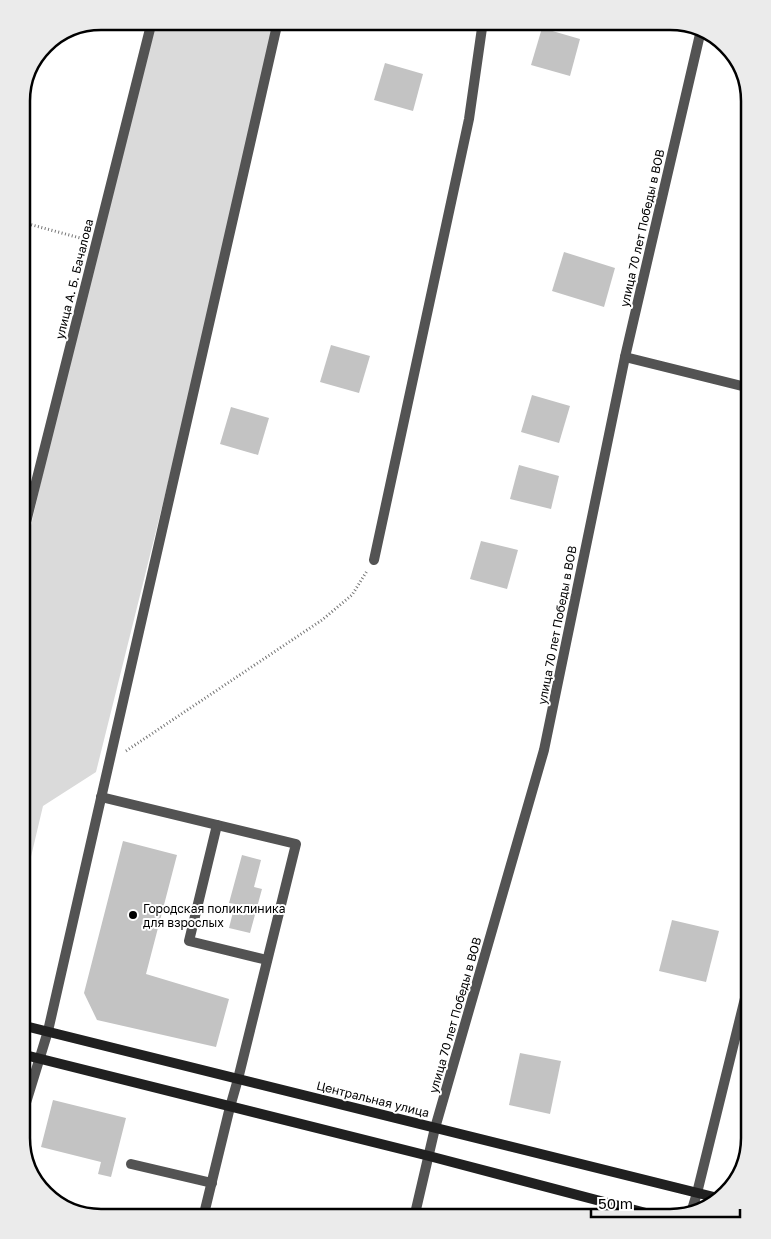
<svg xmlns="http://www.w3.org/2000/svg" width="771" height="1239" viewBox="0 0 771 1239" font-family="'Golos Text',sans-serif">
  <rect width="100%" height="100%" fill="#fff"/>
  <path fill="#dadada" d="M 152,21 L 283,21 L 96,772 L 43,806 L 21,899 L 21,569 L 96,242 Z"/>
  <g fill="#c3c3c3">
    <path d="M 542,28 L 580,39 L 570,76 L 531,65 Z"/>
    <path d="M 385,63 L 423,74 L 413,111 L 374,100 Z"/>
    <path d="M 564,252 L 615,268 L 604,307 L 552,291 Z"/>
    <path d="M 331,345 L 370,356 L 359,393 L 320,382 Z"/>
    <path d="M 532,395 L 570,406 L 559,443 L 521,432 Z"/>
    <path d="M 231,407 L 269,418 L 258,455 L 220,444 Z"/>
    <path d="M 519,465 L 559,476 L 551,509 L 510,499 Z"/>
    <path d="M 481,541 L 518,550 L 507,589 L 470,579 Z"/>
    <path d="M 123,841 L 177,855 L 146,974 L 229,999 L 216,1047 L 97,1020 L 84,993 Z"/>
    <path d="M 242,855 L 261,860 L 254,887 L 262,889 L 250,933 L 229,928 L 235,904 L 229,903 Z"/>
    <path d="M 672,920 L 719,931 L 706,982 L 659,971 Z"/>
    <path d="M 520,1053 L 561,1061 L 550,1114 L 509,1105 Z"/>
    <path d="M 53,1100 L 126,1118 L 111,1177 L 98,1174 L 101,1162 L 41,1147 Z"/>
  </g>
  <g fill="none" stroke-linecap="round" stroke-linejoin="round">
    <g stroke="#757575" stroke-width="3" stroke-dasharray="1 2.5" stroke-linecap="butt">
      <path d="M 21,222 L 84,239"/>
      <path d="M 126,751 L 322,620 L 352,595 L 367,571"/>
    </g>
    <g stroke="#535353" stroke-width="10">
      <path d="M 374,560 L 469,119 L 483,21"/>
      <path d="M 101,797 L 296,844 L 238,1079"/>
      <path d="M 217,825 L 189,941 L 267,960"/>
      <path d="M 131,1164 L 212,1183"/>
    </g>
    <g stroke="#535353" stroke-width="10">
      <path d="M 625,357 L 750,388"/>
      <path d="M 21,542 L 152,21"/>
      <path d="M 21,1119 L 48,1031 L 278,21"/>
      <path d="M 691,1213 L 697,1193 L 750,978"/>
      <path d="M 203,1218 L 230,1107 L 238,1079"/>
      <path d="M 414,1218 L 435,1128 L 544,750 L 625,357 L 701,30"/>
    </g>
    <g stroke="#202020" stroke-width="10">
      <path d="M 21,1025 L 718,1198"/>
      <path d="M 21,1054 L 429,1156 L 665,1218"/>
    </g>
  </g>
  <circle fill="#000" stroke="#fff" stroke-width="2" cx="133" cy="915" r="5"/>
  <g text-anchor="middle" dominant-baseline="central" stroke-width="4" stroke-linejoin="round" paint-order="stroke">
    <g font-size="12" fill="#000" stroke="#fff">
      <text transform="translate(642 228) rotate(-77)">улица 70 лет Победы в ВОВ</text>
      <text transform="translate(74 279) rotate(-76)">улица А. Б. Бачалова</text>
      <text transform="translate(557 625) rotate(-79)">улица 70 лет Победы в ВОВ</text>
      <text transform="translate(455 1015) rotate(-74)">улица 70 лет Победы в ВОВ</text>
      <text transform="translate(373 1099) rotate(14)">Центральная улица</text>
    </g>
    <g font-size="12" fill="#000" stroke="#fff" text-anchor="start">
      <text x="143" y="908">Городская поликлиника<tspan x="143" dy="14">для взрослых</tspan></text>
    </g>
  </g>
  <path d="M0 0H771V1239H0ZM101 30H670A71 71 0 0 1 741 101V1138A71 71 0 0 1 670 1209H101A71 71 0 0 1 30 1138V101A71 71 0 0 1 101 30Z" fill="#ebebeb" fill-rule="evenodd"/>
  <path fill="none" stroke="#000" stroke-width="2.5" d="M101 30H670A71 71 0 0 1 741 101V1138A71 71 0 0 1 670 1209H101A71 71 0 0 1 30 1138V101A71 71 0 0 1 101 30Z"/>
  <path d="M591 1209v8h149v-8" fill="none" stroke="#000000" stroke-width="2.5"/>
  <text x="598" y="1209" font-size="15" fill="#000000" stroke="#ffffff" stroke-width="4" paint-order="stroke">50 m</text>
</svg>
